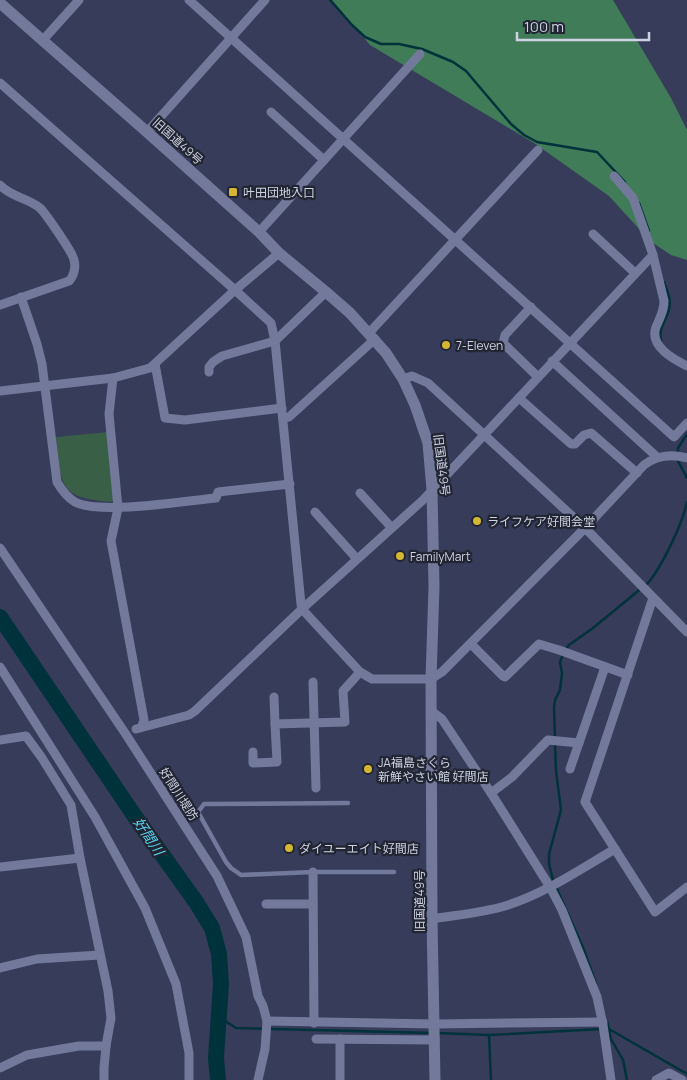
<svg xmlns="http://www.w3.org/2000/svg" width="687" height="1080" viewBox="0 0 687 1080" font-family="Manrope,'Noto Sans JP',sans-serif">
  <rect width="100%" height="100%" fill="#373c5a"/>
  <path fill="#3a5f47" d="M 108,432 L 114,500 L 111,502 C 57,497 62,486 56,437 Z"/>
  <path fill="#407c57" d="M 332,0 L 613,0 L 671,98 L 687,130 L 687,260 L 671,255 L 650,241 L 609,196 L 534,143 L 370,45 Z"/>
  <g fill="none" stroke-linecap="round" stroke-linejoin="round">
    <g stroke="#00323b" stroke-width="2.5">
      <path d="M 330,0 L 352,25 L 365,37 L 381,44 L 399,44 L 422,49 L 453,62 L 466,71 L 511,124 L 524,135 L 537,142 L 597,152 L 625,182"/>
      <path d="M 639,203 L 649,231"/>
      <path d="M 661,341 C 658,328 666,321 669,310 C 672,300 667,291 664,282"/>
      <path d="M 678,454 L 678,448 L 687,434"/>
      <path d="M 677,459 L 687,478"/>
      <path d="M 555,738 L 554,708 L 555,700 L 560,690 L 562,673 L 560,662 L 564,652 L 569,645 L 593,628 L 649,582 C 663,564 682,525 687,502"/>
      <path d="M 555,744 L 556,771 L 561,810 L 549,854 L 549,864 L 553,880 L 584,950 L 596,984"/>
      <path d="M 219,1017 L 236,1028 L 432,1033"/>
      <path d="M 607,1021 L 611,1039 L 623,1060 L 627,1080"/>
      <path d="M 609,1029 L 687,1074"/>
      <path d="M 437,1033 L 489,1035 L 602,1029"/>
      <path d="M 489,1035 L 491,1080"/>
    </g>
    <path stroke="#00323b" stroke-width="16" d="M 0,617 L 136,818 L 196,902 L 212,928 L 219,954 L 221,984 L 216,1058 L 218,1080"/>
    <path stroke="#72799b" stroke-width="4.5" d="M 348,803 L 204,804 L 198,812 L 226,862 L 231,868 L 241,875 L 313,872 L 394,872"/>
    <g stroke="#72799b" stroke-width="9">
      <path d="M 189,0 L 674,437 L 687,423"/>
      <path d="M 43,40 L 79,0"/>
      <path d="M 0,83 L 235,290 L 271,323 L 275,341 L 301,604 L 302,609 L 360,672 L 372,679 L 431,679 L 442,672 L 585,528 L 644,465 C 657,455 672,454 687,458"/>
      <path d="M 271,112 L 324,160"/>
      <path d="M 147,132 L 265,0"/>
      <path d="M 614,176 L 633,198 L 653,255 L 664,301 C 664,311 660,318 656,327 C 649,346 673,359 687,366"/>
      <path d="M 0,185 C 11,197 28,198 40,208 C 46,214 73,253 74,260 C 76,267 74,276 69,281 L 0,305"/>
      <path d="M 259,232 L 420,54"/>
      <path d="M 593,234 L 635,273"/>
      <path d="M 21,297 L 37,344 L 42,364 L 57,482 C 61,489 67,497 75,502 C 99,515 186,501 216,498 L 218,492 L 290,484"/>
      <path d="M 531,307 L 505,335 L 503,343 L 538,377"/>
      <path d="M 369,333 L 538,150"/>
      <path d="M 552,361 L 657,457"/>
      <path d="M 155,364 L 165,418 L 185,420 L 282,408"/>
      <path d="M 209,372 L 209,367 L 213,362 L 222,356 L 275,341 L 326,292"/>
      <path d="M 113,378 L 109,414 L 118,508 L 111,541 L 144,720 L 142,726"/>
      <path d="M 403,379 L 412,376 L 428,383 L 585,528 L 687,632"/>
      <path d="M 0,391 L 113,378 L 150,368 L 235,290 L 279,253"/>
      <path d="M 519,398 L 571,444 L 575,444 L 584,435 L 591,433 L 637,473"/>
      <path d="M 283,418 L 289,417 L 375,339"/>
      <path d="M 360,493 L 391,527"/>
      <path d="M 315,512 L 357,559"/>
      <path d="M 0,548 L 125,733 L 217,876 L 246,937 L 258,996 L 263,1006 L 267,1021 L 265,1049 L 258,1080"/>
      <path d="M 653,598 L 585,802 L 655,912 L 687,887"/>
      <path d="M 471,644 L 503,676 L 505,677 L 539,644 L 559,650 L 628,675"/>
      <path d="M 0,667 L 95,817 L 145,908 L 176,984 L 189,1053 L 189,1080"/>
      <path d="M 313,682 L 316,788"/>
      <path d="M 274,697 L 275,724"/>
      <path d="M 431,711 L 442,719 L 491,793 L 550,887 L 562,910 L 597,997 L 603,1025 L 611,1080"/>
      <path d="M 136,729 L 189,715 L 195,711 L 302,609 L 423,500 L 653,255"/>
      <path d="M 0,740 L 26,736 L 42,758 L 71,805 L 80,858"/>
      <path d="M 253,752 L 253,763 L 277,762 L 275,724 L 345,722 L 343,691 L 360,672"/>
      <path d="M 570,769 L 605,667"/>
      <path d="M 491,793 L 512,777 L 548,740 L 579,743"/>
      <path d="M 0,867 L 80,858 L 108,991 L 111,1018 L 106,1046 L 104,1068 L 104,1080"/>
      <path d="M 313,872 L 314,1023"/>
      <path d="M 266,904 L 313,904"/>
      <path d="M 432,919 C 456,915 482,913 505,906 C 544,894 579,870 615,849"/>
      <path d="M 0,968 L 37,959 L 100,955"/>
      <path d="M 267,1021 L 434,1024 L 603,1022"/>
      <path d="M 316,1039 L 435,1040"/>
      <path d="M 340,1039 L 340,1080"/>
      <path d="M 0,1068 L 27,1055 L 79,1046 L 106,1046"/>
      <path d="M 656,1080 L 669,1073 L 682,1080"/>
    </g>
    <path stroke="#72799b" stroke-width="11" d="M 0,3 L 147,132 L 259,232 L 279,253 L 326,292 L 350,313 L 386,353 L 403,379 L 415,405 L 428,443 L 432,490 L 434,587 L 431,679 L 432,919 L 435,1080"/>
  </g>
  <g fill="#d4b635" stroke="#222532" stroke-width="2">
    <rect x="228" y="187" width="10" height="10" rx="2.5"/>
    <circle cx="446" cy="345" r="5"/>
    <circle cx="477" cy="521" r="5"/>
    <circle cx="400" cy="556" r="5"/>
    <circle cx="368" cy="769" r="5"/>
    <circle cx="289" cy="848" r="5"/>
  </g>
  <g text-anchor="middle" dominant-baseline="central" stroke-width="4.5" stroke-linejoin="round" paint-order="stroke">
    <g font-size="12" fill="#cdd2e4" stroke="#222532">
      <text transform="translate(178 141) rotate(42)">旧国道49号</text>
      <text transform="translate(442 465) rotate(83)">旧国道49号</text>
      <text transform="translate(179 794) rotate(57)">好間川堤防</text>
      <text transform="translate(419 901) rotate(-90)">旧国道49号</text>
    </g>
    <g font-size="12" fill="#cdd2e4" stroke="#222532" text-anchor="start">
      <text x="243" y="192">叶田団地入口</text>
      <text x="456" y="345">7-Eleven</text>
      <text x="487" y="521">ライフケア好間会堂</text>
      <text x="410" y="556">FamilyMart</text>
      <text x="378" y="762">JA福島さくら<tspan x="378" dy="14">新鮮やさい館 好間店</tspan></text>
      <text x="299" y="848">ダイユーエイト好間店</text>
    </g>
    <g font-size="14" font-style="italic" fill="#5ad6f3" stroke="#222532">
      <text transform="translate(149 836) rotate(56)">好間川</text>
    </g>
  </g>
  <path d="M517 32v8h132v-8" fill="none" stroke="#cdd2e4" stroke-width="2.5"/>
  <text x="524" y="32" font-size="15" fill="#cdd2e4" stroke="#222532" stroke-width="4" paint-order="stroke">100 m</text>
</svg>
